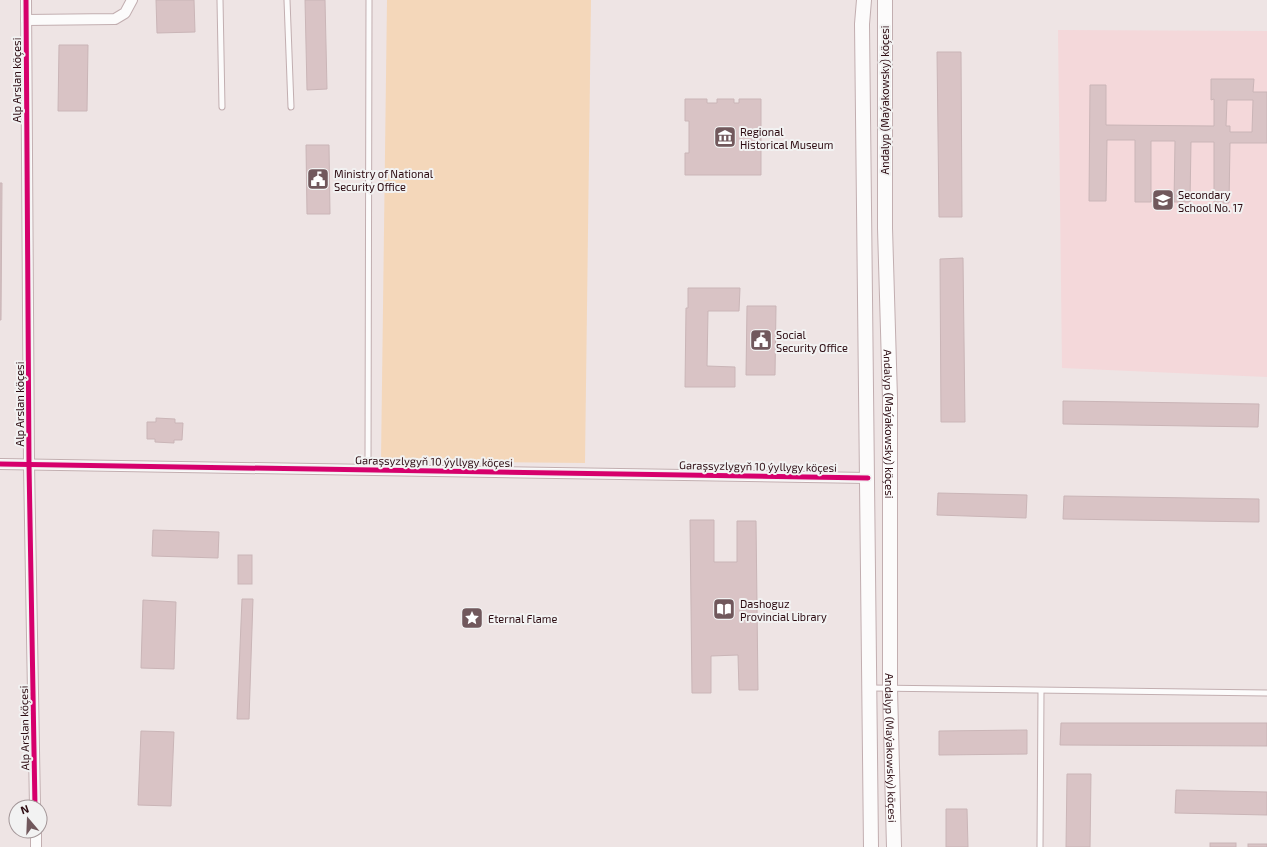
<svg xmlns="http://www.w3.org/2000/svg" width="1267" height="847" viewBox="0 0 1267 847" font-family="'Exo 2',sans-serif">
  <rect width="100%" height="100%" fill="#eee4e4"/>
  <path fill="#f4d8da" d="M 1058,30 L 1267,31 L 1267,377 L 1062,368 Z"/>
  <path fill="#f4d7ba" d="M 387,0 L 591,0 L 585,463 L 381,461 Z"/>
  <g fill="#d9c3c5" stroke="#cab5b7" fill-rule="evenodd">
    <path d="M 156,0 L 194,0 L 195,32 L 157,33 Z"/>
    <path d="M 305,0 L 325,0 L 327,89 L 307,90 Z"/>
    <path d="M 59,45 L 88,45 L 87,111 L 58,111 Z"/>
    <path d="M 937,52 L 961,52 L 962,217 L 939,217 Z"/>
    <path d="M 1211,79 L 1254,79 L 1253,92 L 1267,92 L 1267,143 L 1230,143 L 1229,203 L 1214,203 L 1214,142 L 1191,142 L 1190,202 L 1174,202 L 1175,141 L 1151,141 L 1151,202 L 1135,202 L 1135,140 L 1107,140 L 1106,201 L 1089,201 L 1090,85 L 1106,85 L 1106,125 L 1214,126 L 1214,99 L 1211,100 ZM 1227,100 L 1253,100 L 1252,132 L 1230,132 L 1230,126 L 1226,126 Z"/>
    <path d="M 685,99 L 707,99 L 707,103 L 717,103 L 717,99 L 734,99 L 734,103 L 739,103 L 739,99 L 761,99 L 761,175 L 685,175 L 685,153 L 689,153 L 689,121 L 685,121 Z"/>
    <path d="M 306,145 L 329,145 L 330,214 L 307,214 Z"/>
    <path d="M 0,183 L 2,183 L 1,320 L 0,320 Z"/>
    <path d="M 963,258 L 965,422 L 941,422 L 940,259 Z"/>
    <path d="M 688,288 L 740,288 L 739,311 L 708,311 L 707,366 L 735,367 L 735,387 L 685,387 L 686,308 L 688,308 Z"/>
    <path d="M 747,306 L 776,306 L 775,375 L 746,375 Z"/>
    <path d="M 1063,401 L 1259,404 L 1258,427 L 1063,424 Z"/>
    <path d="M 156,418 L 175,419 L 175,423 L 183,423 L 182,440 L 174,440 L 174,443 L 155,442 L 155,439 L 147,439 L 147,422 L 156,422 Z"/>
    <path d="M 938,493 L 1027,495 L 1026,518 L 937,515 Z"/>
    <path d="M 1064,496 L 1259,499 L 1259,522 L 1063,519 Z"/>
    <path d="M 690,520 L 714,520 L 714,562 L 737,562 L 737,521 L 756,521 L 758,690 L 739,690 L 738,655 L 711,656 L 711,693 L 692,693 Z"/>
    <path d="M 153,530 L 219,532 L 218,558 L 152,556 Z"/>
    <rect x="238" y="555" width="14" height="29"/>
    <path d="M 242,599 L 253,599 L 249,719 L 237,719 Z"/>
    <path d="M 143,600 L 176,602 L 174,669 L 141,668 Z"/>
    <path d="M 1061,723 L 1267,723 L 1267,746 L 1060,745 Z"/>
    <path d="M 1027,730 L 1027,754 L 939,755 L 939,731 Z"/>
    <path d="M 141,731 L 174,732 L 171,806 L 138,805 Z"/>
    <path d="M 1067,774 L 1091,774 L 1090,847 L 1066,847 Z"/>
    <path d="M 1176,790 L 1267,792 L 1267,815 L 1175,813 Z"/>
    <path d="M 946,809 L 967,809 L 968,847 L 946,847 Z"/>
    <rect x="1210" y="843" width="26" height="4"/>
    <rect x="1248" y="844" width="19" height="3"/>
  </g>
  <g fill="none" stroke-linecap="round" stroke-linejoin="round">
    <g stroke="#c2aeb0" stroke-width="7">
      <g id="lane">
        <path d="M 220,0 L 222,107"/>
        <path d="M 287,0 L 291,107"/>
        <path d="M 368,470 L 369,0"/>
        <path d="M 871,688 L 1267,693"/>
        <path d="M 1040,847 L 1041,691"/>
      </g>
    </g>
    <g stroke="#c2aeb0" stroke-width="12">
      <g id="street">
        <path d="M 26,0 L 29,464 L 35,807"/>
        <path d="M 26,20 L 115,19 L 125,13 L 132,0"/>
        <path d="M 0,464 L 868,478"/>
        <path d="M 36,831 L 36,847"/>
      </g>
    </g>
    <g stroke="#c2aeb0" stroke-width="16">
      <g id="secondary">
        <path d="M 864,0 L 862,24 L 871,847"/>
        <path id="s1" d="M 885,0 L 885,228 L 890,399 L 890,689 L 894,847"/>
      </g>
    </g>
    <use href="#lane" stroke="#fcfbfb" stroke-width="5"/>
    <use href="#street" stroke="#fcfbfb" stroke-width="10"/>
    <use href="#secondary" stroke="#fcfbfb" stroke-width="14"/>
    <g stroke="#f2f2f2" stroke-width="8">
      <g id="cycleway">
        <path d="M 26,0 L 29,464 L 35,807"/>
        <path d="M 0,464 L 868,478"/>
      </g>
    </g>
    <use href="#cycleway" stroke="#d6006c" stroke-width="5"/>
  </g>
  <defs>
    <g id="museum-square" transform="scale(1.15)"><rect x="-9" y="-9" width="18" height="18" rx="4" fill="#71585c" stroke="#f2f2f2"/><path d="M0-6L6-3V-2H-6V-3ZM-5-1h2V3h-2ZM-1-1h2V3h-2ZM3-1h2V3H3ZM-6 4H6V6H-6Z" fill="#fff"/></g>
    <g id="civic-square" transform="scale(1.15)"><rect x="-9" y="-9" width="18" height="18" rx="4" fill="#71585c" stroke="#f2f2f2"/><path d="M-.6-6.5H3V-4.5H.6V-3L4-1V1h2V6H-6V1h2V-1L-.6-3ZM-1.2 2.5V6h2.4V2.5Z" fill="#fff"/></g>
    <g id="school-square" transform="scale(1.15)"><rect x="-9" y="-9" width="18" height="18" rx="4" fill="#71585c" stroke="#f2f2f2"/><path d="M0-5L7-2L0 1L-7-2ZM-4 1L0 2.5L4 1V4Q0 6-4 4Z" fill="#fff"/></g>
    <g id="library-square" transform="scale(1.15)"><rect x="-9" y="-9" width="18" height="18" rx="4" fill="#71585c" stroke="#f2f2f2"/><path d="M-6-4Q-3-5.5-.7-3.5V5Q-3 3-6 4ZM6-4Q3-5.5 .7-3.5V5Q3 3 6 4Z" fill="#fff"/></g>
    <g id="sight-square" transform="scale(1.15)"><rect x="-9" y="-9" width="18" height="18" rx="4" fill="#71585c" stroke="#f2f2f2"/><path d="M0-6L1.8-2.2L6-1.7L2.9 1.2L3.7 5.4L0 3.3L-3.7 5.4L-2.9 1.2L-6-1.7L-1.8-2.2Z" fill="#fff"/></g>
  </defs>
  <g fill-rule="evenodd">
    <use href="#museum-square" x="725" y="137"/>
    <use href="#civic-square" x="318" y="179"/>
    <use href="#school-square" x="1163" y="200"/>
    <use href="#civic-square" x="761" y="340"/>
    <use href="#library-square" x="724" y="609"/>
    <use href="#sight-square" x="472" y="618"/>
  </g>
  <g text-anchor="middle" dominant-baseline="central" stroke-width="4" stroke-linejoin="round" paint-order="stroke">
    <g font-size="11" fill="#2d0c12" stroke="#f2f2f2">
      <text transform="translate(16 80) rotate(-90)">Alp Arslan köçesi</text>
      <text transform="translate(884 100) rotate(-90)">Andalyp (Maýakowsky) köçesi</text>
      <text transform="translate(19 404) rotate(-90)">Alp Arslan köçesi</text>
      <text stroke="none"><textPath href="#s1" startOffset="424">Andalyp (Maýakowsky) köçesi</textPath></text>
      <text transform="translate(434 461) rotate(1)">Garaşsyzlygyň 10 ýyllygy köçesi</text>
      <text transform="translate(758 466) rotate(1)">Garaşsyzlygyň 10 ýyllygy köçesi</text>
      <text transform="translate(24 728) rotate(-91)">Alp Arslan köçesi</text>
      <text stroke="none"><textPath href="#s1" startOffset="748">Andalyp (Maýakowsky) köçesi</textPath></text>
    </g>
    <g font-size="11" fill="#2d0c12" stroke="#f2f2f2" text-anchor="start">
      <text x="740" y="131">Regional<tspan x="740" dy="13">Historical Museum</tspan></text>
      <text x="334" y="173">Ministry of National<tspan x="334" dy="13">Security Office</tspan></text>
      <text x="1178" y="194">Secondary<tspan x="1178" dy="13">School No. 17</tspan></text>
      <text x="776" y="334">Social<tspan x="776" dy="13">Security Office</tspan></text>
      <text x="740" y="603">Dashoguz<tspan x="740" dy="13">Provincial Library</tspan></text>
      <text x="488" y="618">Eternal Flame</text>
    </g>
  </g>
  <g transform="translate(28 819) rotate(341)"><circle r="19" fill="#f2f2f2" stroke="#a39698"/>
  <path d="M0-3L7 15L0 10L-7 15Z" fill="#71585c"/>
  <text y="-6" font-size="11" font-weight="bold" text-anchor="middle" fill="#2d0c12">N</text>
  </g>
</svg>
